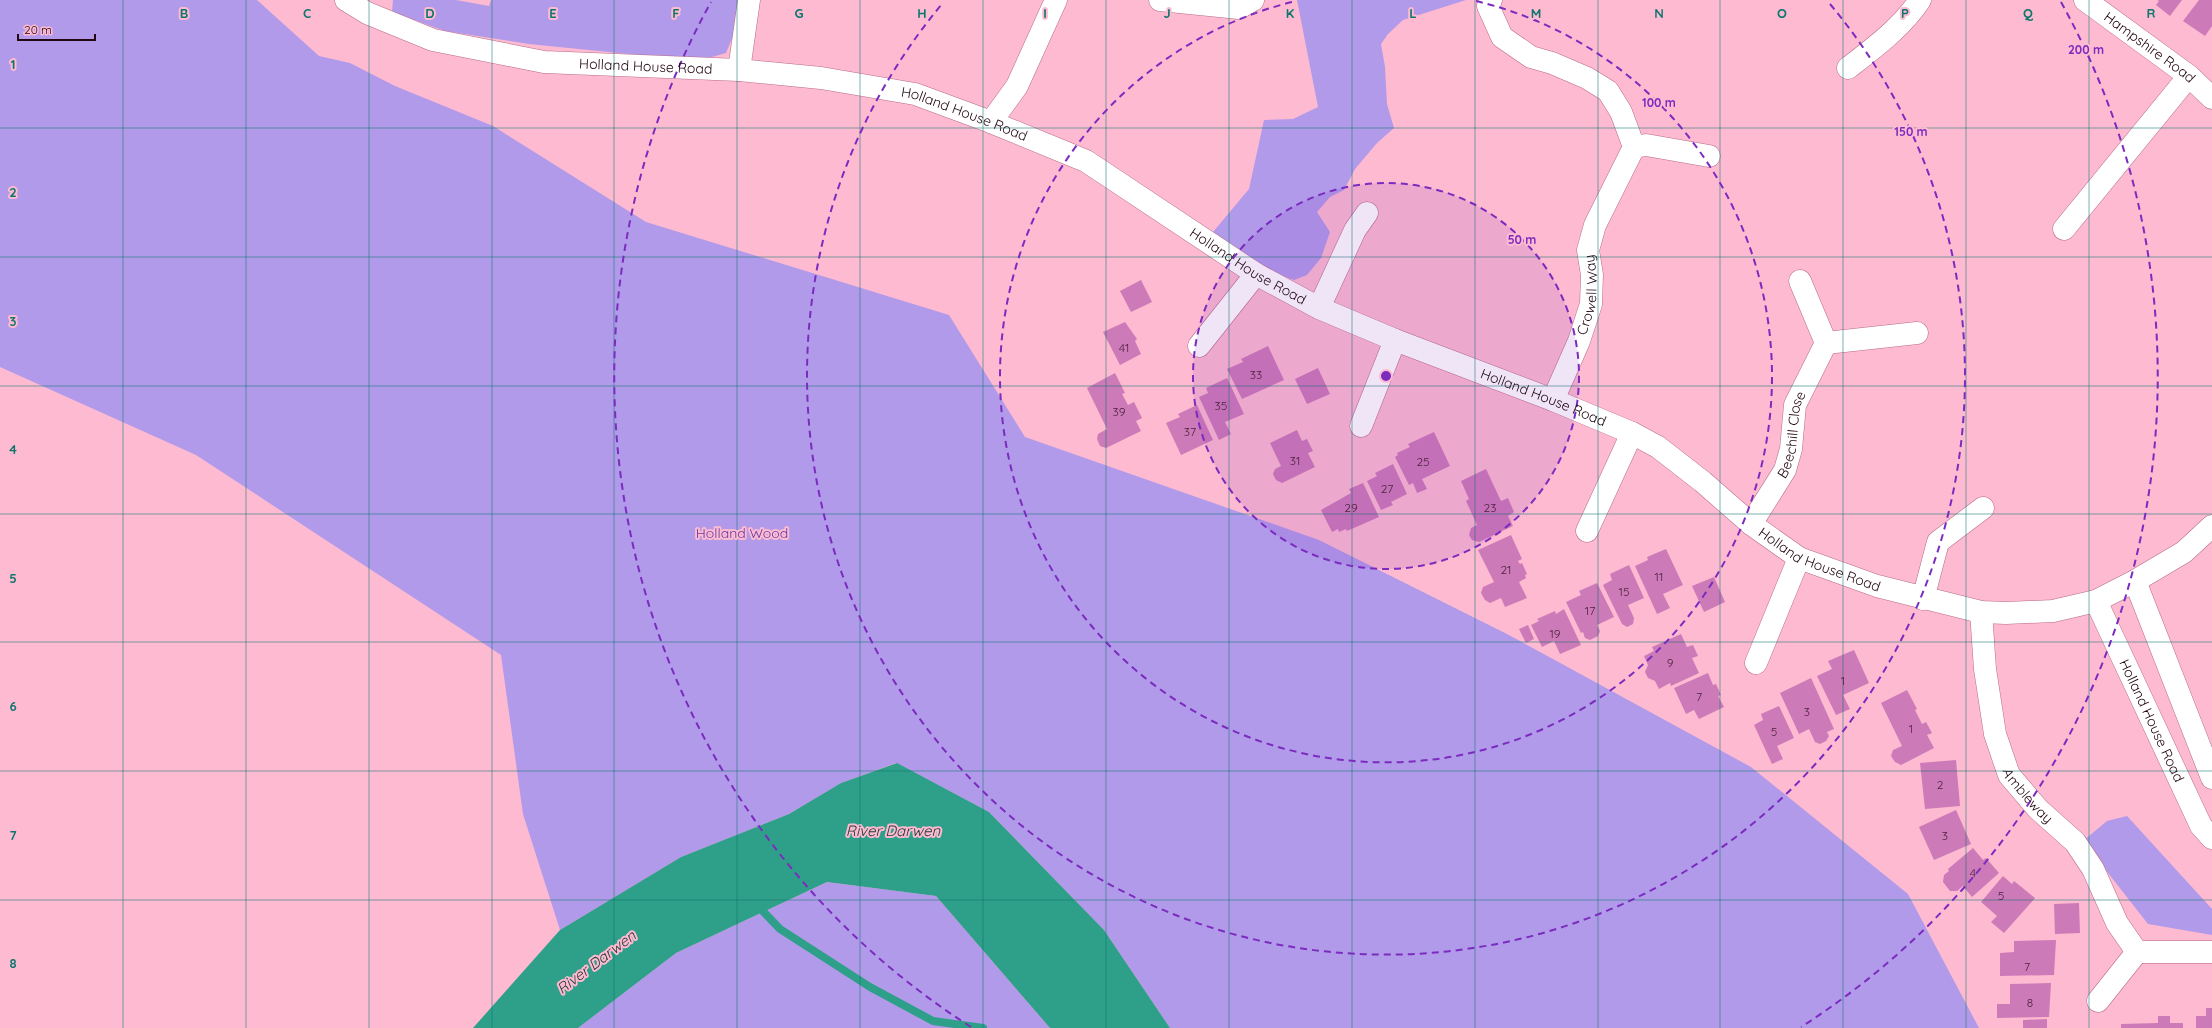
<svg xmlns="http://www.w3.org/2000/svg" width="2212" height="1028" viewBox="0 0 2212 1028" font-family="Quicksand,sans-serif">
  <rect width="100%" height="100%" fill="#fdbad1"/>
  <g fill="#b29aea">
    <path d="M 0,0 L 257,0 L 319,56 L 350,63 L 395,86 L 493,126 L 646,222 L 949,315 L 1025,437 L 1319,540 L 1507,634 L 1751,767 L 1908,894 L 1979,1028 L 1170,1028 L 1104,930 L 989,812 L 896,763 L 841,783 L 789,814 L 681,857 L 560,930 L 523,814 L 501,655 L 196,455 L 0,367 Z"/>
    <path d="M 393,0 L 456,0 L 489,6 L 491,0 L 741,0 L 736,29 L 726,53 L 698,61 L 529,44 L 445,31 L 392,12 Z"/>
    <path d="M 1297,0 L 1466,0 L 1403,20 L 1388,34 L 1381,44 L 1385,67 L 1387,104 L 1394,128 L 1377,143 L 1355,169 L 1344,190 L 1330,197 L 1317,212 L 1330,232 L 1321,258 L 1307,275 L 1294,280 L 1275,273 L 1213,232 L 1249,189 L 1264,120 L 1293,119 L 1318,107 Z"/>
    <path d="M 2127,816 L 2212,909 L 2212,935 L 2148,924 L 2083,841 L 2107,821 Z"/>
    <path d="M 827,882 L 936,896 L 1050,1028 L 578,1028 L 676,953 Z"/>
  </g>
  <path fill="#2e9f89" d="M 897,763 L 989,812 L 1104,930 L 1170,1028 L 1050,1028 L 936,896 L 827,882 L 676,953 L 578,1028 L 473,1028 L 560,930 L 681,857 L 789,814 L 841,783 Z"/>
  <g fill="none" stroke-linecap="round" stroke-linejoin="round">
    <path stroke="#2e9f89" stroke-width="8" d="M 757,905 L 780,929 L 870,987 L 933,1021 L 983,1028"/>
  </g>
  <g fill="#cd7ab8">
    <path d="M 2157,0 L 2182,0 L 2170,16 L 2156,5 L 2159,1 Z"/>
    <path d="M 2199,0 L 2212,0 L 2212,26 L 2205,36 L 2183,21 Z"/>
    <path d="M 1141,280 L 1152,302 L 1131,312 L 1120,291 Z"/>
    <path d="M 1125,322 L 1137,339 L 1135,341 L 1141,354 L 1120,365 L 1103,332 Z"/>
    <path d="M 1268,346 L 1284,380 L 1242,399 L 1227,369 L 1243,362 L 1241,359 Z"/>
    <path d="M 1318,368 L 1330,394 L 1307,404 L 1295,379 Z"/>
    <path d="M 1115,373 L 1125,393 L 1122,394 L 1128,405 L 1134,402 L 1142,418 L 1136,421 L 1141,431 L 1106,448 L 1100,446 L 1097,439 L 1098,434 L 1107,429 L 1087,388 Z"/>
    <path d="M 1227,378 L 1244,414 L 1225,422 L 1231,434 L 1219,440 L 1199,397 L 1208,393 L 1206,388 Z"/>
    <path d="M 1197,405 L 1213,440 L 1181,455 L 1166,423 L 1180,417 L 1178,414 Z"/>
    <path d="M 1297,430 L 1302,441 L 1307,439 L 1313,451 L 1308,453 L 1315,467 L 1282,483 L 1276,480 L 1273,474 L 1275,469 L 1281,466 L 1270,443 Z"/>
    <path d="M 1434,432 L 1450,466 L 1422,479 L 1427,489 L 1417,493 L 1413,483 L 1409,485 L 1395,457 L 1398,455 L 1397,453 L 1410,447 L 1408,444 Z"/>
    <path d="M 1393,464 L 1407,494 L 1391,502 L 1393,505 L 1381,510 L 1367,481 L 1377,476 L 1375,473 Z"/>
    <path d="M 1486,469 L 1501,501 L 1508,498 L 1514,512 L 1508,516 L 1513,526 L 1479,542 L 1472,540 L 1469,535 L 1471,528 L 1477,525 L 1466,501 L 1469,499 L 1461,481 Z"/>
    <path d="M 1363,483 L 1379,517 L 1347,531 L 1346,529 L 1339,532 L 1338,529 L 1332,532 L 1321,510 L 1351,493 L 1349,489 Z"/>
    <path d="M 1511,535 L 1522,559 L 1518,561 L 1520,564 L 1522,563 L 1527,574 L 1525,575 L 1526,578 L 1519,582 L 1527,598 L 1505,607 L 1501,598 L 1490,603 L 1485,600 L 1481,593 L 1483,587 L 1494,582 L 1478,550 Z"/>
    <path d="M 1666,549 L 1683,585 L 1663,594 L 1670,608 L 1657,614 L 1635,566 L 1648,560 L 1647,557 Z"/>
    <path d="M 1629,565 L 1644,598 L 1628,605 L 1634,618 L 1633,624 L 1627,627 L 1622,624 L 1603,585 L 1612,580 L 1610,574 Z"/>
    <path d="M 1714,577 L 1725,602 L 1704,612 L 1692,586 Z"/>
    <path d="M 1597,583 L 1614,617 L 1597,625 L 1600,631 L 1598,636 L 1590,640 L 1585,638 L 1583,632 L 1581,633 L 1566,602 L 1581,595 L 1579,591 Z"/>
    <path d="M 1564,609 L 1581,645 L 1560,654 L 1554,641 L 1542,647 L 1531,625 L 1539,621 L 1537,619 L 1555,611 L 1556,614 Z"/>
    <path d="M 1528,625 L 1534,639 L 1526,643 L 1519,629 Z"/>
    <path d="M 1681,634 L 1687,647 L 1693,645 L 1698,656 L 1692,658 L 1699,673 L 1671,686 L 1670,683 L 1659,689 L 1655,681 L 1648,678 L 1645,672 L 1648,665 L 1644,656 L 1654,651 L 1652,647 Z"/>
    <path d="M 1854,650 L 1869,683 L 1843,695 L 1850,709 L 1836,715 L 1817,676 L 1832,669 L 1828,661 Z"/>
    <path d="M 1708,673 L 1713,685 L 1716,684 L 1721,695 L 1718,696 L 1724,707 L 1699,719 L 1694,710 L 1686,714 L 1674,688 Z"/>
    <path d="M 1811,678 L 1834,729 L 1827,732 L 1829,736 L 1826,741 L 1820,744 L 1815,742 L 1809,729 L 1799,734 L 1780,693 Z"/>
    <path d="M 1907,690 L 1917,709 L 1915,710 L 1922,724 L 1926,722 L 1932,733 L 1927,735 L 1934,748 L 1901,765 L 1895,762 L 1891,756 L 1893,750 L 1902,746 L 1881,703 Z"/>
    <path d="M 1779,706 L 1794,738 L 1777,746 L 1783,759 L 1772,764 L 1754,725 L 1763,720 L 1761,714 Z"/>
    <path d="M 1956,760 L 1960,806 L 1925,809 L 1920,763 Z"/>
    <path d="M 1956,810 L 1971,844 L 1934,860 L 1919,827 Z"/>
    <path d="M 1973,848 L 1983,860 L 1986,858 L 1999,873 L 1972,897 L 1963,886 L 1957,891 L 1950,891 L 1943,882 L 1944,875 L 1949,871 L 1948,869 Z"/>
    <path d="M 2003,876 L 2012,884 L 2014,881 L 2035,898 L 2004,933 L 1991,922 L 1997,916 L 1981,902 Z"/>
    <path d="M 2079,903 L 2080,933 L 2055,934 L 2054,904 Z"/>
    <path d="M 2056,940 L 2054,975 L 2000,976 L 2000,953 L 2014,952 L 2014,941 Z"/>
    <path d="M 2051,983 L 2049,1017 L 1997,1018 L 1997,1004 L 2010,1004 L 2010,984 Z"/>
    <path d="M 2206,1008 L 2212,1008 L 2212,1028 L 2196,1028 L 2196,1016 L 2206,1016 Z"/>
    <path d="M 2158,1016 L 2170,1016 L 2170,1023 L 2183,1023 L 2183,1028 L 2121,1028 L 2121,1024 L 2158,1023 Z"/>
    <path d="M 2047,1019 L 2047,1028 L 2023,1028 L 2023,1020 Z"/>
  </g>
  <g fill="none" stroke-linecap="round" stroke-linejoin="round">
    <g stroke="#b86b88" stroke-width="23">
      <g id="minor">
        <path id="s1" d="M 346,0 L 367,13 L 433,40 L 544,62 L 739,70 L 821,78 L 915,94 L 991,122 L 1086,161 L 1256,274 L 1319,308 L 1395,340 L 1553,400 L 1632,433 L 1658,447 L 1703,482 L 1751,524 L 1799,558 L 1877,586 L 1981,612 L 2006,613 L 2053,611 L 2096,601 L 2135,581 L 2184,552 L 2212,526"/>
        <path d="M 1160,0 L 1239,8 L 1253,0"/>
        <path d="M 1491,0 L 1488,6 L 1502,37 L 1531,57 L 1552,63 L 1587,78 L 1608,91 L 1621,112 L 1634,147"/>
        <path id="s2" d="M 2085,0 L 2189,76 L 2212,98"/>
        <path d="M 1848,68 C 1875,47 1901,28 1920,0"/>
        <path d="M 739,70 L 749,0"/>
        <path d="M 991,122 L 1017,86 L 1056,0"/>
        <path d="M 2064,229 L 2189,76"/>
        <path d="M 1800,281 L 1826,343"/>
        <path d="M 1319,308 L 1355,230 L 1367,213"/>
        <path d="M 1199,346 L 1256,274"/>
        <path id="s3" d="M 1553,400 L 1579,341 L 1591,304 L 1592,275 L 1588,250 L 1595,225 L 1634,147 L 1646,145 L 1709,156"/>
        <path d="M 1361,426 L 1395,340"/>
        <path id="s4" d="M 1751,524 L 1785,470 L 1791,449 L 1795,405 L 1826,343 L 1917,333"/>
        <path d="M 1587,531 L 1632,433"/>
        <path d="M 2135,581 L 2212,778"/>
        <path d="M 1923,599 L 1938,542 L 1983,508"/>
        <path id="s5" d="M 2096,601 L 2201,826 L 2212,838"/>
        <path id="s6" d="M 1981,612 L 1985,669 L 1995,734 L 2009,775 L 2038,809 L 2075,842 L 2093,869 L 2117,923 L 2137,952 L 2212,952"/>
        <path d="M 1756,663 L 1799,558"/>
        <path d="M 2098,1001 L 2137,952"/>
      </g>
    </g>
    <use href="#minor" stroke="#fff" stroke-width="22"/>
  </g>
  <path fill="none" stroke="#0f766e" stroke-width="1" stroke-opacity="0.55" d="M 123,0 L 123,1028M 246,0 L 246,1028M 369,0 L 369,1028M 492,0 L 492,1028M 614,0 L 614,1028M 737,0 L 737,1028M 860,0 L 860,1028M 983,0 L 983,1028M 1106,0 L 1106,1028M 1229,0 L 1229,1028M 1352,0 L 1352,1028M 1475,0 L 1475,1028M 1598,0 L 1598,1028M 1720,0 L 1720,1028M 1843,0 L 1843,1028M 1966,0 L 1966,1028M 2089,0 L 2089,1028M 0,128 L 2212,128M 0,257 L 2212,257M 0,386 L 2212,386M 0,514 L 2212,514M 0,642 L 2212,642M 0,771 L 2212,771M 0,900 L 2212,900"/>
  <circle cx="1386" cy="376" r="193" fill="#7b2cbf" fill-opacity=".12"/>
  <g fill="none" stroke="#7b2cbf" stroke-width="2" stroke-dasharray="7 5">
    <circle cx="1386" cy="376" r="193"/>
    <path d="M1476 1A386 386 0 1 1 1296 1"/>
    <path d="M1830 4A579 579 0 1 1 942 4"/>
    <path d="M971 1027A772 772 0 0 1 711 2M2061 2A772 772 0 0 1 1801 1027"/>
  </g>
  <g text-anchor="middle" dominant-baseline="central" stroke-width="4" stroke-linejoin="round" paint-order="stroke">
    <g font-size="12" fill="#4d233c">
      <text x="1124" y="347">41</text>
      <text x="1256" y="374">33</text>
      <text x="1221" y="405">35</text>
      <text x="1119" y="411">39</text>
      <text x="1190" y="431">37</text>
      <text x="1295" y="460">31</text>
      <text x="1423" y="461">25</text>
      <text x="1387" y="488">27</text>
      <text x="1351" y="507">29</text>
      <text x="1490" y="507">23</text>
      <text x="1506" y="569">21</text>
      <text x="1659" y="576">11</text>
      <text x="1624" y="591">15</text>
      <text x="1590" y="610">17</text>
      <text x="1555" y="633">19</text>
      <text x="1670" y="662">9</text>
      <text x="1843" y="680">1</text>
      <text x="1699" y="696">7</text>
      <text x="1807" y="711">3</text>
      <text x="1911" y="728">1</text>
      <text x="1774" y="731">5</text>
      <text x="1940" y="784">2</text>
      <text x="1945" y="835">3</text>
      <text x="1973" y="872">4</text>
      <text x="2001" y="895">5</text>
      <text x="2027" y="966">7</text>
      <text x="2030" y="1002">8</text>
    </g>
    <g font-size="14" fill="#220612" stroke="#fdbad1">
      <text stroke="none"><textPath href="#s2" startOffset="80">Hampshire Road</textPath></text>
      <text stroke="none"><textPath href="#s1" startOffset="311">Holland House Road</textPath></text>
      <text stroke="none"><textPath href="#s1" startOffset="635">Holland House Road</textPath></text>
      <text stroke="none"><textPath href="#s1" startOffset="959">Holland House Road</textPath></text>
      <text stroke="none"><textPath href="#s3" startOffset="112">Crowell Way</textPath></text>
      <text stroke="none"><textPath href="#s1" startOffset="1283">Holland House Road</textPath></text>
      <text stroke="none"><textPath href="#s4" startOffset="100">Beechill Close</textPath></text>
      <text stroke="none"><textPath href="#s1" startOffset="1607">Holland House Road</textPath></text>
      <text stroke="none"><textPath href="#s5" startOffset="132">Holland House Road</textPath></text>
      <text stroke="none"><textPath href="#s6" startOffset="194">Ambleway</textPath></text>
    </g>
    <g font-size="14" fill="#643ca4" stroke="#fdbad1">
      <text x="742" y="533">Holland Wood</text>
    </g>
    <g font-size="15" font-style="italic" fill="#233b35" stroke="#fdbad1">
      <text x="893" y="830">River Darwen</text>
      <text transform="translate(596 962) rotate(-37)">River Darwen</text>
    </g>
  </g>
  <g font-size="13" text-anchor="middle" font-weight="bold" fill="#0f766e" stroke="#fdbad1" stroke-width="4" stroke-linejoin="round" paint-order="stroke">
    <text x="184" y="18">B</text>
    <text x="307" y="18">C</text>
    <text x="430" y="18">D</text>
    <text x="553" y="18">E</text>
    <text x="676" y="18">F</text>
    <text x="799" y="18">G</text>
    <text x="922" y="18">H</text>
    <text x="1045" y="18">I</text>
    <text x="1167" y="18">J</text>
    <text x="1290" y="18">K</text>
    <text x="1413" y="18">L</text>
    <text x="1536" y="18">M</text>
    <text x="1659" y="18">N</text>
    <text x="1782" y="18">O</text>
    <text x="1905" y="18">P</text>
    <text x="2028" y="18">Q</text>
    <text x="2151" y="18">R</text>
    <text x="13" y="69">1</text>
    <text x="13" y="197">2</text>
    <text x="13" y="326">3</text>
    <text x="13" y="454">4</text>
    <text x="13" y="583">5</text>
    <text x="13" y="711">6</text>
    <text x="13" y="840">7</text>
    <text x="13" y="968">8</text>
  </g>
  <circle cx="1386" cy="376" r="6" fill="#7b2cbf" stroke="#fdbad1" stroke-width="2"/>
  <g font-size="12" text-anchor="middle" font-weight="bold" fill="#7b2cbf" stroke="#fdbad1" stroke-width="4" stroke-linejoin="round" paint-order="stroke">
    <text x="2086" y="54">200 m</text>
    <text x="1659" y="107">100 m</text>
    <text x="1911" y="136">150 m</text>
    <text x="1522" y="244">50 m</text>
  </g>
  <path d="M18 34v6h77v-6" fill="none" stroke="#220612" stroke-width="2"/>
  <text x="24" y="34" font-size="12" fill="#220612" stroke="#fdbad1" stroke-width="3" paint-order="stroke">20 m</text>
</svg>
